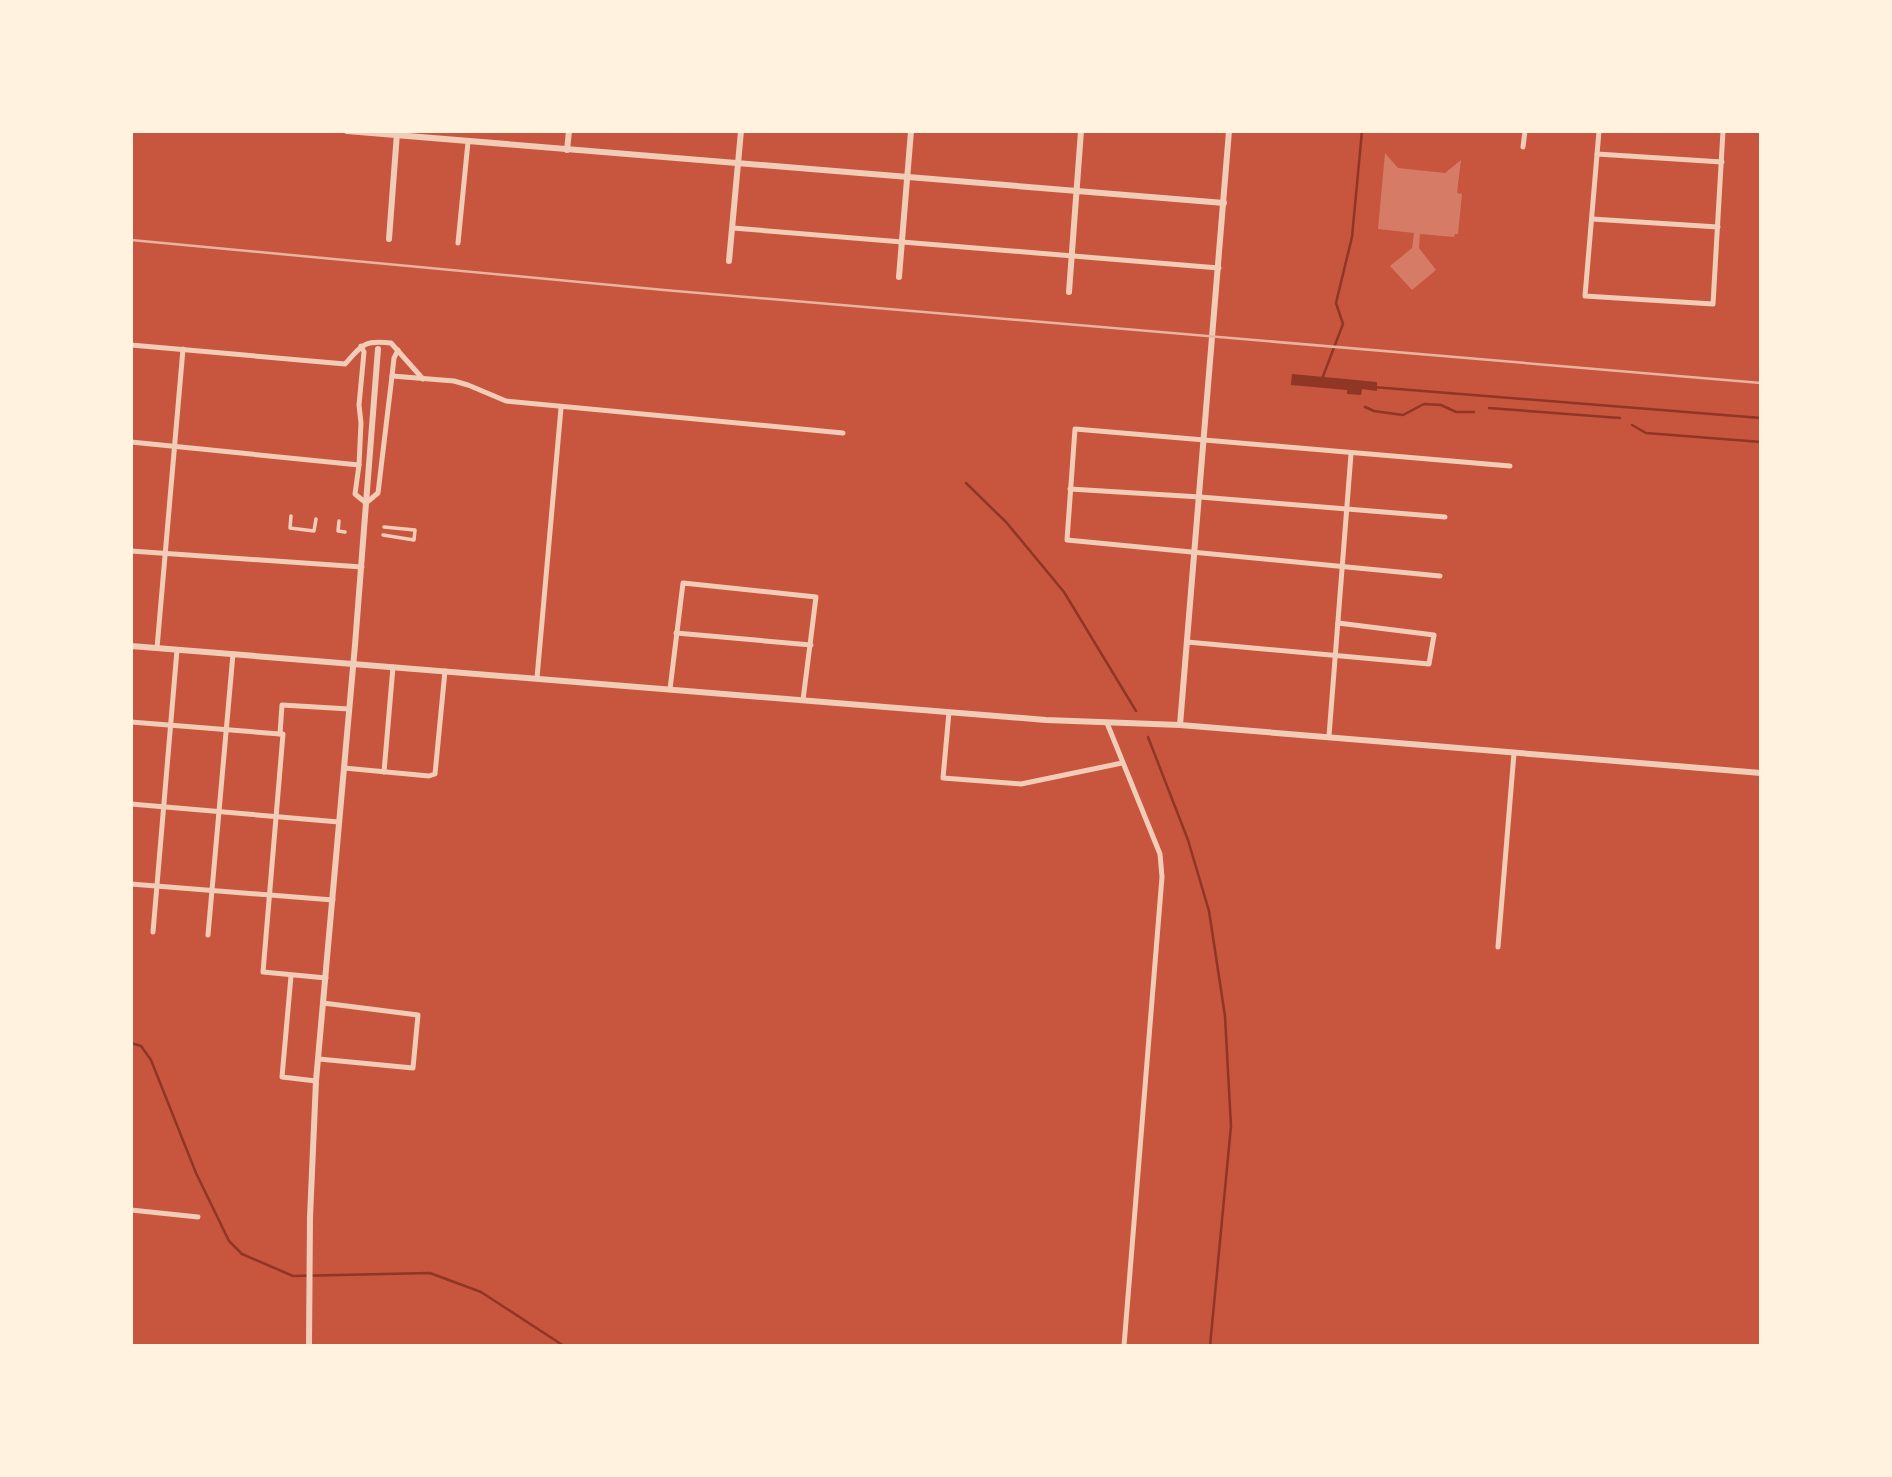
<svg xmlns="http://www.w3.org/2000/svg" width="1892" height="1477" viewBox="0 0 1892 1477" font-family="Quicksand,sans-serif">
  <rect width="100%" height="100%" fill="#c8553d"/>
  <path fill="#8f3625" d="M 1292,374 L 1377,382 L 1377,391 L 1362,389 L 1361,395 L 1347,394 L 1347,390 L 1291,385 Z"/>
  <g fill="none" stroke-linecap="round" stroke-linejoin="round">
    <g stroke="#8f3625" stroke-width="2.5">
      <path d="M 1322,379 L 1343,324 L 1336,303 L 1352,237 L 1362,131"/>
      <path d="M 1373,387 L 1761,418"/>
      <path d="M 1365,407 L 1374,411 L 1403,415 L 1424,404 L 1441,405 L 1456,412 L 1474,412"/>
      <path d="M 1489,408 L 1620,418"/>
      <path d="M 1632,425 L 1646,433 L 1761,442"/>
      <path d="M 966,483 L 1006,522 L 1064,592 L 1136,711"/>
      <path d="M 1148,737 L 1188,840 L 1209,911 L 1225,1016 L 1231,1126 L 1210,1346"/>
      <path d="M 131,1043 L 141,1046 L 151,1060 L 196,1173 L 229,1241 L 242,1254 L 293,1276 L 430,1273 L 481,1292 L 564,1346"/>
    </g>
  </g>
  <path fill="#d67c66" d="M 1385,153 L 1398,168 L 1445,173 L 1461,160 L 1457,193 L 1462,194 L 1458,234 L 1455,234 L 1454,237 L 1420,234 L 1419,248 L 1436,270 L 1412,290 L 1390,266 L 1412,248 L 1414,233 L 1378,229 Z"/>
  <g fill="none" stroke-linecap="round" stroke-linejoin="round">
    <g stroke="#f1ccb7" stroke-width="3.5">
      <path d="M 291,516 L 290,528 L 314,531 L 316,519"/>
      <path d="M 339,521 L 338,531 L 345,532"/>
      <path d="M 383,535 L 414,540 L 415,530 L 384,527"/>
    </g>
    <g stroke="#f1ccb7" stroke-width="5">
      <path d="M 1599,131 L 1585,296 L 1713,304 L 1723,131"/>
      <path d="M 1523,147 L 1525,131"/>
      <path d="M 1597,154 L 1722,162"/>
      <path d="M 1592,219 L 1718,227"/>
      <path d="M 733,228 L 1219,268"/>
      <path d="M 458,243 L 468,142"/>
      <path d="M 131,345 L 345,364 C 363,344 364,340 391,343 L 423,379"/>
      <path d="M 392,376 L 394,358 L 398,350"/>
      <path d="M 131,442 L 359,465 L 361,423 L 359,405 L 364,352 L 361,346"/>
      <path d="M 359,465 L 355,494 L 366,503 L 378,493 L 392,376 L 454,381 L 468,385 L 506,401 L 843,433"/>
      <path d="M 1070,489 L 1200,497 L 1445,517"/>
      <path d="M 131,551 L 362,567"/>
      <path d="M 1440,576 L 1067,540 L 1075,429 L 1510,466"/>
      <path d="M 676,633 L 811,645"/>
      <path d="M 1187,642 L 1429,664 L 1434,635 L 1338,623"/>
      <path d="M 157,648 L 183,349"/>
      <path d="M 537,678 L 561,408"/>
      <path d="M 670,689 L 683,583 L 816,597 L 803,700"/>
      <path d="M 949,712 L 943,778 L 1021,784 L 1122,763"/>
      <path d="M 131,722 L 280,734"/>
      <path d="M 1107,723 L 1160,854 L 1162,877 L 1124,1346"/>
      <path d="M 1329,736 L 1351,454"/>
      <path d="M 344,768 L 429,776 L 435,774 L 445,671"/>
      <path d="M 384,772 L 393,667"/>
      <path d="M 131,804 L 339,822"/>
      <path d="M 131,884 L 333,900"/>
      <path d="M 153,932 L 177,650"/>
      <path d="M 208,935 L 233,654"/>
      <path d="M 1498,947 L 1514,753"/>
      <path d="M 291,976 L 282,1077 L 316,1081"/>
      <path d="M 326,978 L 263,972 L 283,734 L 280,734 L 282,705 L 349,709"/>
      <path d="M 319,1059 L 413,1068 L 418,1015 L 323,1003"/>
      <path d="M 131,1210 L 198,1217"/>
    </g>
    <g stroke="#f1ccb7" stroke-width="6">
      <path d="M 347,131 L 1224,203"/>
      <path d="M 567,150 L 569,131"/>
      <path d="M 389,239 L 397,133"/>
      <path d="M 729,261 L 741,131"/>
      <path d="M 899,277 L 911,131"/>
      <path d="M 1069,292 L 1081,131"/>
      <path d="M 131,646 L 1046,720 L 1180,725 L 1761,773"/>
      <path d="M 1180,725 L 1229,131"/>
      <path d="M 309,1346 L 310,1217 L 316,1081 L 355,645 L 378,349"/>
    </g>
    <path stroke="#e9b49f" stroke-width="2.5" d="M 131,240 L 664,290 L 1761,383"/>
  </g>
  <rect width="1892" height="1477" fill="none" stroke="#fff3e0" stroke-width="266"/>
</svg>
